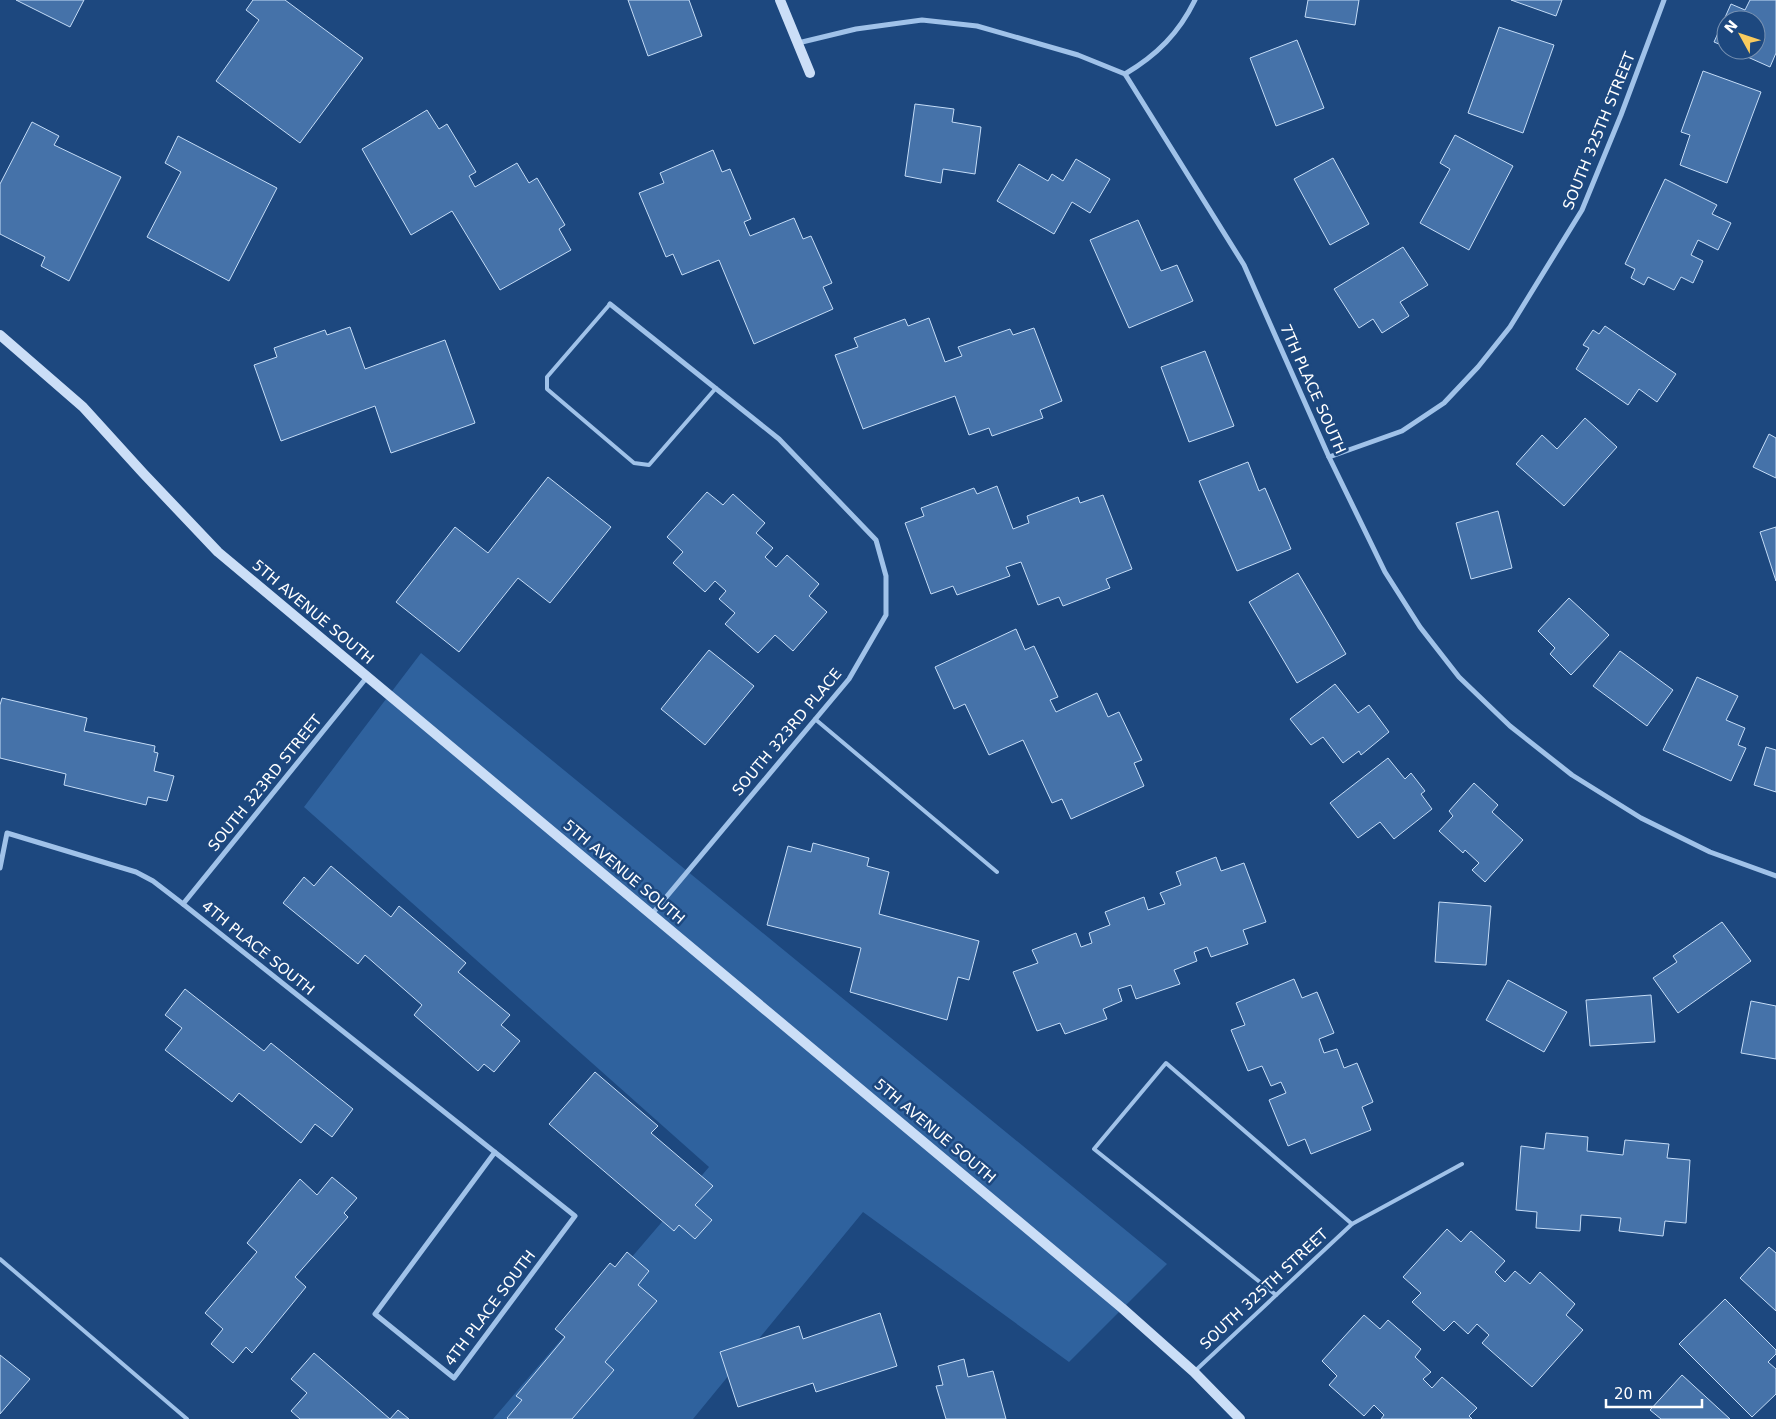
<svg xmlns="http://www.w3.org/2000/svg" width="1776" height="1419" viewBox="0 0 1776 1419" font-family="'DejaVu Sans',sans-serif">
  <rect width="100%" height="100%" fill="#1d487f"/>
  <path fill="#2f629e" d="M 421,653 L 1167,1264 L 1069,1362 L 863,1212 L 693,1419 L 493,1419 L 709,1167 L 304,807 Z"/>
  <g fill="#4572a9" stroke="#c4dcf7">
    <path d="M 16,0 L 84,0 L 70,27 Z"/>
    <path d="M 253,0 L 285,0 L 363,58 L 300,143 L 216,81 L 259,20 L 246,10 Z"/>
    <path d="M 628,0 L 689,0 L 702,36 L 648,56 Z"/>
    <path d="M 1308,0 L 1359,0 L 1355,25 L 1305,17 Z"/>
    <path d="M 1511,0 L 1562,0 L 1556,16 Z"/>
    <path d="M 1750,0 L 1776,0 L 1776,53 L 1770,67 L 1732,50 L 1756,50 L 1756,20 L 1726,20 L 1726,47 L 1714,42 L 1731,4 L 1745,10 Z"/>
    <path d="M 1499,27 L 1554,45 L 1523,133 L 1468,113 Z"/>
    <path d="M 1297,40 L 1324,108 L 1276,126 L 1250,58 Z"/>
    <path d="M 1703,71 L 1761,92 L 1727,183 L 1680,165 L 1690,135 L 1681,132 Z"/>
    <path d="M 915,104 L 954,109 L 952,122 L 981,127 L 975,174 L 943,169 L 941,183 L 905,176 Z"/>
    <path d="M 427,110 L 439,129 L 447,124 L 476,172 L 469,176 L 475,187 L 517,163 L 529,183 L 537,178 L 565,225 L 559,229 L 571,250 L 500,290 L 452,211 L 411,235 L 362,149 Z"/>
    <path d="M 32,122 L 59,136 L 54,145 L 121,177 L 69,281 L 41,266 L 45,257 L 0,234 L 0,184 Z"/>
    <path d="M 1455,135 L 1513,166 L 1469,250 L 1420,223 L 1450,169 L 1440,163 Z"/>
    <path d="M 178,136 L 277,188 L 229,281 L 147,237 L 181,172 L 165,163 Z"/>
    <path d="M 713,150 L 722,172 L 730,169 L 751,219 L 744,222 L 750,236 L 794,218 L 803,239 L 811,236 L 832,283 L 823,287 L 833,309 L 754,344 L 719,260 L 682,275 L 673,254 L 666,257 L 639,193 L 664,183 L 660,173 Z"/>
    <path d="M 1333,158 L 1369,224 L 1330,245 L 1294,179 Z"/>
    <path d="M 1076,159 L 1110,179 L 1090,213 L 1072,202 L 1054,234 L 997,201 L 1019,164 L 1048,181 L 1052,174 L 1063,181 Z"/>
    <path d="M 1665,179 L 1717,205 L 1712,214 L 1731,223 L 1718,250 L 1698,240 L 1691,255 L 1703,261 L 1693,283 L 1681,277 L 1674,290 L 1648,277 L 1644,285 L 1631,278 L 1635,269 L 1625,264 Z"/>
    <path d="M 1138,220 L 1161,271 L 1177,265 L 1193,301 L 1129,328 L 1090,240 Z"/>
    <path d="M 1403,247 L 1428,285 L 1400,302 L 1409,316 L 1382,333 L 1373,319 L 1359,328 L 1334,289 Z"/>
    <path d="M 929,318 L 945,362 L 962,356 L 958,347 L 1010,329 L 1013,335 L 1034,328 L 1062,401 L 1040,410 L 1043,418 L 992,436 L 989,428 L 969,435 L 955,396 L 863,429 L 835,355 L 858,347 L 854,338 L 905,319 L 908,326 Z"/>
    <path d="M 1605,326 L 1676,374 L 1657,402 L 1639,389 L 1628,405 L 1576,369 L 1589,348 L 1583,345 L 1593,330 L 1599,334 Z"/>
    <path d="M 350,327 L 365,369 L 445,340 L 475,423 L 391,453 L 375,406 L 281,441 L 254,365 L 277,357 L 274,348 L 325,330 L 327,335 Z"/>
    <path d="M 1205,351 L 1234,426 L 1189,442 L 1161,367 Z"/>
    <path d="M 1585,418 L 1617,447 L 1564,506 L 1516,464 L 1542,435 L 1557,449 Z"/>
    <path d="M 1769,434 L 1776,438 L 1776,478 L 1753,467 Z"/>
    <path d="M 1248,462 L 1259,491 L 1265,488 L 1291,549 L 1237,571 L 1199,481 Z"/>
    <path d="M 548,477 L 611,527 L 550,603 L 518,578 L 459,652 L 396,602 L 455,527 L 488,553 Z"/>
    <path d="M 997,486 L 1013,529 L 1029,523 L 1027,516 L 1078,497 L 1080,503 L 1103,495 L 1132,569 L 1106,579 L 1110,588 L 1063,606 L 1059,597 L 1038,605 L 1021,562 L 1006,567 L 1010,576 L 957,595 L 953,586 L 931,594 L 905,523 L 924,516 L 921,508 L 974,488 L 977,494 Z"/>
    <path d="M 707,492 L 723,505 L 733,494 L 765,523 L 756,533 L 773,548 L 765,557 L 776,567 L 787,555 L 819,584 L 809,596 L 827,612 L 793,651 L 775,635 L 758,653 L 725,624 L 735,613 L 719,599 L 726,591 L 715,581 L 705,592 L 673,563 L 683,552 L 667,537 Z"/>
    <path d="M 1498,511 L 1512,568 L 1471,579 L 1456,523 Z"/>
    <path d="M 1776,527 L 1776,581 L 1760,532 Z"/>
    <path d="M 1298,573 L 1346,654 L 1297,683 L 1249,602 Z"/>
    <path d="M 1569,598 L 1609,635 L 1571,675 L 1550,654 L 1555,648 L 1538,631 Z"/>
    <path d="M 1016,629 L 1025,650 L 1034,646 L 1058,697 L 1050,700 L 1056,712 L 1097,693 L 1108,717 L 1119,712 L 1142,760 L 1134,763 L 1144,786 L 1071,819 L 1062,799 L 1052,803 L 1023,740 L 989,755 L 965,704 L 954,709 L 935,667 Z"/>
    <path d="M 709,650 L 754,686 L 705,745 L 661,709 Z"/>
    <path d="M 1620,651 L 1673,690 L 1647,726 L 1593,686 Z"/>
    <path d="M 1697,677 L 1738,696 L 1726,720 L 1745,728 L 1738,745 L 1746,748 L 1731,781 L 1663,750 Z"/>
    <path d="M 1335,684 L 1358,713 L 1369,705 L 1389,732 L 1361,755 L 1359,751 L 1343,763 L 1323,737 L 1311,745 L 1290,719 Z"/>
    <path d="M 2,698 L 87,718 L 84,731 L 155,746 L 154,752 L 158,753 L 154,771 L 174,776 L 167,801 L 148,797 L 146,805 L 64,785 L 66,774 L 0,758 L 0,705 Z"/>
    <path d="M 1766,747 L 1776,750 L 1776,792 L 1754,785 Z"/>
    <path d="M 1388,758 L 1405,779 L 1411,773 L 1425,791 L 1421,794 L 1432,809 L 1394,839 L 1380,822 L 1358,838 L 1330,803 Z"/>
    <path d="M 1474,783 L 1498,805 L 1492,812 L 1523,840 L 1485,882 L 1472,870 L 1479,863 L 1465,850 L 1463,853 L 1439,831 L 1453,816 L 1449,811 Z"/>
    <path d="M 813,843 L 869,858 L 867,866 L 889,872 L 879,914 L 979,941 L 969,980 L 958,977 L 947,1020 L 850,992 L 861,948 L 767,925 L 788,846 L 811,852 Z"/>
    <path d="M 1216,857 L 1221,871 L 1244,863 L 1266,922 L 1243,930 L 1248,944 L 1211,957 L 1207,947 L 1194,952 L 1197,961 L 1174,970 L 1180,984 L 1136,999 L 1131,985 L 1118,989 L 1122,1001 L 1103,1009 L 1107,1019 L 1065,1034 L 1060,1023 L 1037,1031 L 1013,972 L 1038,963 L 1032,950 L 1076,933 L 1081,947 L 1092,943 L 1089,933 L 1110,925 L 1105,912 L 1144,897 L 1148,910 L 1165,904 L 1160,893 L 1181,885 L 1176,872 Z"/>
    <path d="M 331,866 L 391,917 L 399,906 L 466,963 L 458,972 L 510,1015 L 501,1025 L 520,1041 L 494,1072 L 484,1064 L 478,1071 L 414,1015 L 422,1005 L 365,955 L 358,964 L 283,903 L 304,877 L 314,886 Z"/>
    <path d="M 1439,902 L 1491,906 L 1486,965 L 1435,962 Z"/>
    <path d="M 1722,922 L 1751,961 L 1678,1013 L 1653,978 L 1677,962 L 1673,956 Z"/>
    <path d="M 1294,979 L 1302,998 L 1317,992 L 1334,1033 L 1319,1039 L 1324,1053 L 1337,1049 L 1344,1068 L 1357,1063 L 1373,1102 L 1362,1107 L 1371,1130 L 1311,1154 L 1305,1139 L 1288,1146 L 1269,1100 L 1286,1093 L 1281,1082 L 1271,1086 L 1262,1066 L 1248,1071 L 1231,1030 L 1245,1025 L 1236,1003 Z"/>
    <path d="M 1508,980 L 1567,1012 L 1544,1052 L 1486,1020 Z"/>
    <path d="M 185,989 L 264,1051 L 271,1043 L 353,1109 L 332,1137 L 315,1124 L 301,1143 L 239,1093 L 232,1102 L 165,1050 L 182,1028 L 165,1015 Z"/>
    <path d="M 1651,995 L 1655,1042 L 1590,1046 L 1586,1000 Z"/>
    <path d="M 1751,1001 L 1776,1006 L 1776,1059 L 1741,1053 Z"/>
    <path d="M 595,1072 L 658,1126 L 651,1133 L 713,1186 L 695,1205 L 712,1220 L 695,1239 L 679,1225 L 674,1231 L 549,1124 Z"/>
    <path d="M 1546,1133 L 1588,1137 L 1587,1151 L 1623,1155 L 1625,1140 L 1669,1144 L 1667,1158 L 1690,1160 L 1686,1223 L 1665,1221 L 1663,1236 L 1619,1231 L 1621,1218 L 1581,1215 L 1580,1231 L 1536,1228 L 1537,1212 L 1516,1210 L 1521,1146 L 1544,1149 Z"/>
    <path d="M 332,1177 L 357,1198 L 344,1213 L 348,1217 L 295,1277 L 306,1287 L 252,1353 L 246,1347 L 233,1363 L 211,1344 L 223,1329 L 205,1313 L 257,1252 L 247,1243 L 300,1179 L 317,1195 Z"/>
    <path d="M 1447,1229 L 1461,1242 L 1471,1231 L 1505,1261 L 1495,1272 L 1505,1282 L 1515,1271 L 1530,1284 L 1540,1272 L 1575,1304 L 1566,1315 L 1583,1330 L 1532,1387 L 1482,1343 L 1489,1335 L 1477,1324 L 1468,1334 L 1454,1321 L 1444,1331 L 1412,1302 L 1421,1293 L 1403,1277 Z"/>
    <path d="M 1769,1247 L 1776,1253 L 1776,1311 L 1740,1278 Z"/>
    <path d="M 627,1252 L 649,1271 L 638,1285 L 657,1301 L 605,1362 L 614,1370 L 572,1419 L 508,1419 L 507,1418 L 522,1400 L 516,1396 L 565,1337 L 555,1329 L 610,1263 L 615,1267 Z"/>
    <path d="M 1725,1299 L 1776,1350 L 1776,1354 L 1768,1362 L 1776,1369 L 1776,1394 L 1752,1417 L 1679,1344 Z"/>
    <path d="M 880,1313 L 897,1366 L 816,1392 L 813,1383 L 738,1407 L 720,1352 L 799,1326 L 803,1339 Z"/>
    <path d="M 1364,1315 L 1380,1329 L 1388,1320 L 1421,1349 L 1415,1357 L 1431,1372 L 1423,1379 L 1432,1388 L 1442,1377 L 1477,1408 L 1469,1416 L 1472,1419 L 1381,1419 L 1384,1415 L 1374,1405 L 1364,1416 L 1329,1385 L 1337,1376 L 1322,1361 Z"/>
    <path d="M 314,1353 L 390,1419 L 398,1410 L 409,1419 L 300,1419 L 291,1411 L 307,1393 L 291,1379 Z"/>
    <path d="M 0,1355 L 30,1379 L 0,1414 Z"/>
    <path d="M 964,1359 L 968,1377 L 993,1371 L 1006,1419 L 946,1419 L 936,1386 L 943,1385 L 938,1366 Z"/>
    <path d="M 1682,1375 L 1730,1419 L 1661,1419 L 1650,1410 Z"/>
  </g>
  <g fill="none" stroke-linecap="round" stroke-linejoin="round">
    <g stroke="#a0c2e9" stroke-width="4">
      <path d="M 610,304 L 547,377 L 547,389 L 634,463 L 649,465 L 716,388"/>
      <path d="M 815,719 L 997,872"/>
      <path d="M 0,1259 L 187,1419"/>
      <path d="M 1276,1295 L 1094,1149 L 1166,1063 L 1352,1224"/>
      <path d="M 1195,1371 L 1352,1224 L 1462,1164"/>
    </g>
    <g stroke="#a0c2e9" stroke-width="5">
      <path d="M 798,43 L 856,29 L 922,20 L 977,26 L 1078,55 L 1125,74 L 1244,265 L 1329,457 L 1385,572 L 1420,627 L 1459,677 L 1510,726 L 1572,775 L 1641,818 L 1710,852 L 1776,876"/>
      <path d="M 1125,74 C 1157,55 1179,33 1195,0"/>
      <path d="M 610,304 L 779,439 L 876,540 L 886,576 L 886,615 L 849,679 L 652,914"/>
      <path d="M 1329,457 L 1402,431 L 1444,403 L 1478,367 L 1510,327 L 1582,210 L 1621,115 L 1664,0"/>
      <path d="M 0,868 L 7,833 L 136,872 L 153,881 L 183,904 C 314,1008 444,1112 575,1216 L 454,1378 L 375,1314 L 495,1152"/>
      <path d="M 183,904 L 367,677"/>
    </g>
    <g stroke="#cbdef7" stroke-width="10">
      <path d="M 780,0 L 810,73"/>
      <path d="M 0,335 L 83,407 L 143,473 L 218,552 L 1122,1308 L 1194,1372 L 1240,1419"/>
    </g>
  </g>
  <g text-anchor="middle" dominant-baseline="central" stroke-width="5" stroke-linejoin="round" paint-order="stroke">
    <g font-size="15" fill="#fff" stroke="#1d487f">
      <text transform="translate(1599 131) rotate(-68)">SOUTH 325TH STREET</text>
      <text transform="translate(1313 389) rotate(66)">7TH PLACE SOUTH</text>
      <text transform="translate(313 612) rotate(40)">5TH AVENUE SOUTH</text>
      <text transform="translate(787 732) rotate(-50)">SOUTH 323RD PLACE</text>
      <text transform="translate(265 783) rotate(-51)">SOUTH 323RD STREET</text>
      <text transform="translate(624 872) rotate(40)">5TH AVENUE SOUTH</text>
      <text transform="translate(258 948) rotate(39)">4TH PLACE SOUTH</text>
      <text transform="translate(935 1131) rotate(40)">5TH AVENUE SOUTH</text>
      <text transform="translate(1264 1289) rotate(-43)">SOUTH 325TH STREET</text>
      <text transform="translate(490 1308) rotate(-53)">4TH PLACE SOUTH</text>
    </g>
  </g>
  <g transform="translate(1741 35) rotate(310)"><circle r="24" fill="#1d487f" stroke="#7791b2"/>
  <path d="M0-4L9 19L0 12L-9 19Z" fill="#f9cb5e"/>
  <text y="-8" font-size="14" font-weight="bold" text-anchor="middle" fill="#ffffff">N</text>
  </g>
  <path d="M1606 1399v8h96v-8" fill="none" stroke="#ffffff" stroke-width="2.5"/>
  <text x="1614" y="1399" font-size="15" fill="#ffffff" stroke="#1d487f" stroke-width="4" paint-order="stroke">20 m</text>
</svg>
